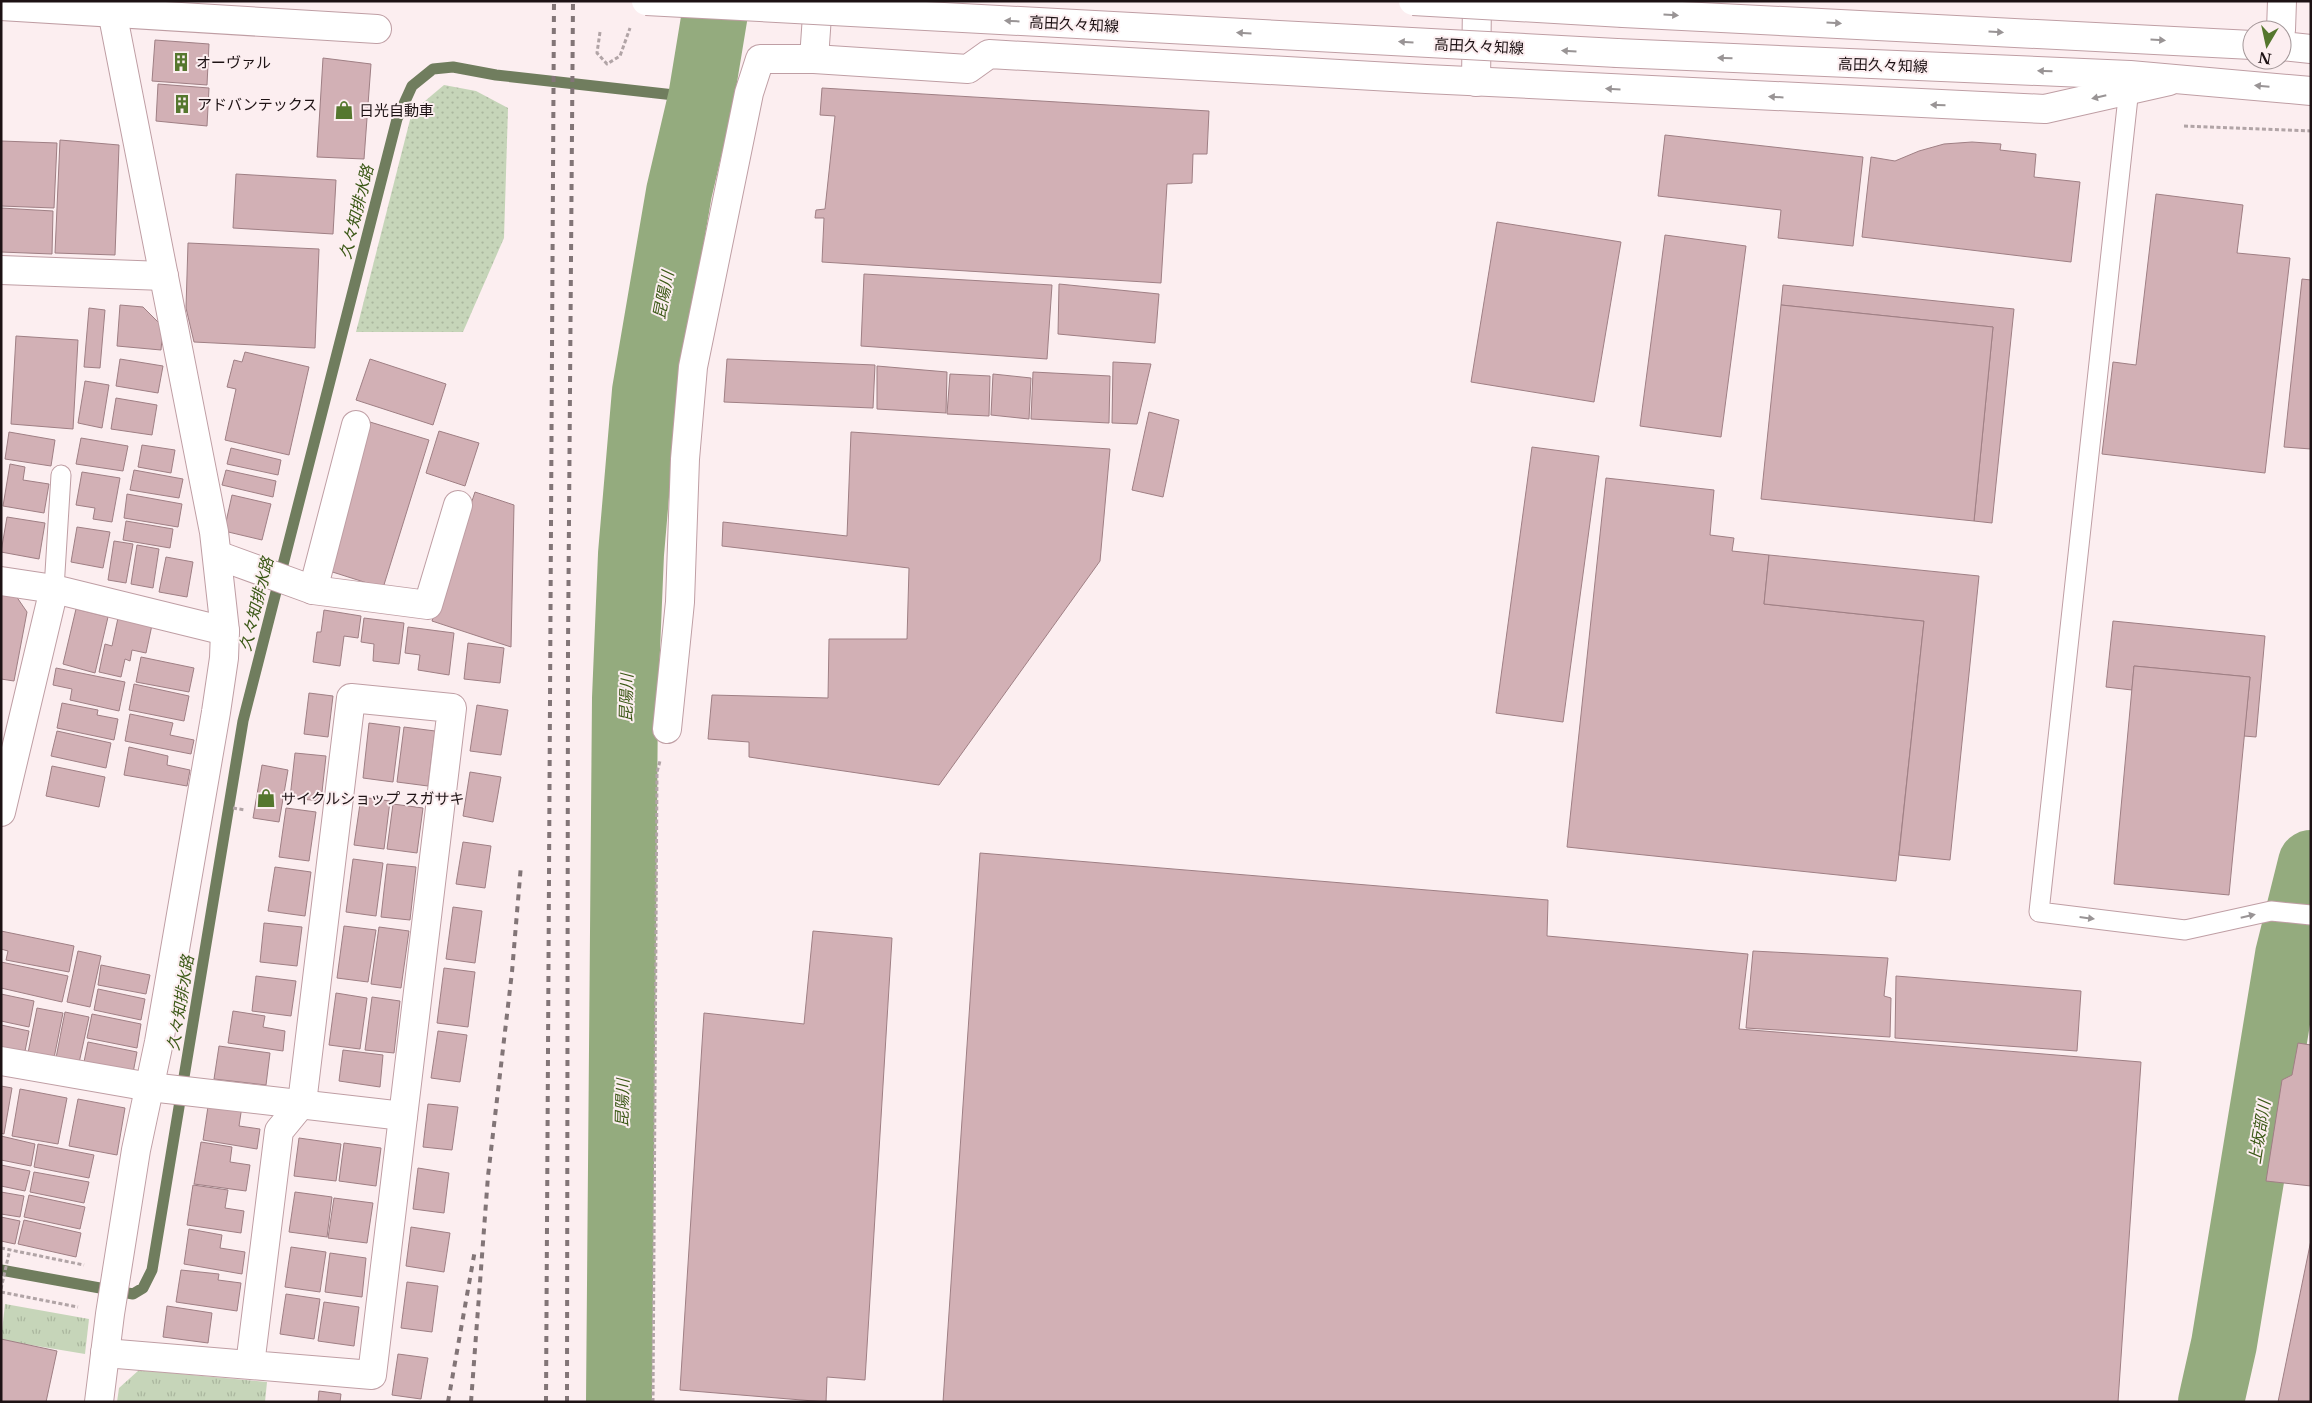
<svg xmlns="http://www.w3.org/2000/svg" width="2312" height="1403" viewBox="0 0 2312 1403" font-family="'Libre Baskerville','Noto Sans JP',serif">
  <defs>
    <pattern id="grass-dots" width="8" height="8" patternUnits="userSpaceOnUse" patternTransform="scale(1.25)"><rect width="8" height="8" fill="#c6d5b9"/><path d="M2 2h.1M6 6h.1" fill="none" stroke="#aab69e" stroke-width="1.8" stroke-linecap="round"/></pattern>
    <pattern id="park-tufts" width="24" height="20" patternUnits="userSpaceOnUse" patternTransform="scale(1.25)"><rect width="24" height="20" fill="#c6d5b9"/><path d="M3 7l-1-3M5 7V3M7 7l1-3M15 17l-1-3M17 17v-4M19 17l1-3" fill="none" stroke="#aab69e"/></pattern>
  </defs>
  <rect width="100%" height="100%" fill="#fceef0"/>
  <path fill="url(#grass-dots)" d="M 444,85 L 476,91 L 508,108 L 504,238 L 463,332 L 356,332 L 412,112 Z"/>
  <g fill="url(#park-tufts)">
    <path d="M 5,1304 L 89,1319 L 85,1354 L 1,1340 Z"/>
    <path d="M 139,1370 L 267,1382 L 265,1402 L 117,1402 L 119,1388 Z"/>
  </g>
  <g fill="none" stroke-linecap="round" stroke-linejoin="round">
    <path stroke="#707d5e" stroke-width="11" d="M 1,1270 L 133,1294 L 143,1288 L 152,1270 L 243,721 L 397,119 L 412,86 L 433,69 L 453,67 L 496,75 L 701,98"/>
    <g stroke="#94ab7e" stroke-width="66">
      <path d="M 619,1402 L 625,698 L 631,554 L 645,391 L 679,192 L 701,98 L 717,1"/>
      <path d="M 2211,1402 L 2224,1344 L 2288,955 L 2311,863"/>
    </g>
  </g>
  <g fill="#d2b0b5" stroke="#9f7f84">
    <path d="M 155,40 L 209,44 L 207,85 L 152,81 Z"/>
    <path d="M 323,58 L 371,64 L 364,159 L 317,157 Z"/>
    <path d="M 158,84 L 209,88 L 207,126 L 156,121 Z"/>
    <path d="M 822,88 L 1209,111 L 1207,154 L 1193,154 L 1192,183 L 1167,184 L 1161,283 L 822,262 L 824,218 L 815,218 L 816,210 L 825,209 L 835,116 L 820,115 Z"/>
    <path d="M 1665,135 L 1863,157 L 1853,246 L 1778,238 L 1781,210 L 1658,196 Z"/>
    <path d="M 60,140 L 119,145 L 115,255 L 55,253 Z"/>
    <path d="M 1,141 L 57,143 L 54,208 L 1,206 Z"/>
    <path d="M 1972,142 L 2001,144 L 2000,150 L 2036,154 L 2034,177 L 2080,182 L 2071,262 L 1862,237 L 1871,157 L 1895,161 L 1919,151 L 1944,144 Z"/>
    <path d="M 236,174 L 336,180 L 333,234 L 233,228 Z"/>
    <path d="M 2156,194 L 2243,205 L 2237,253 L 2290,258 L 2265,473 L 2102,454 L 2113,362 L 2136,365 Z"/>
    <path d="M 1,208 L 53,211 L 52,254 L 1,252 Z"/>
    <path d="M 1497,222 L 1621,242 L 1594,402 L 1471,382 Z"/>
    <path d="M 1665,235 L 1746,246 L 1721,437 L 1640,426 Z"/>
    <path d="M 188,243 L 319,249 L 315,348 L 194,342 L 186,308 Z"/>
    <path d="M 864,274 L 1052,285 L 1047,359 L 861,346 Z"/>
    <path d="M 2302,279 L 2311,280 L 2311,449 L 2284,447 Z"/>
    <path d="M 1059,284 L 1159,294 L 1155,343 L 1058,334 Z"/>
    <path d="M 1783,285 L 2014,309 L 1992,523 L 1974,521 L 1993,327 L 1781,305 Z"/>
    <path d="M 120,305 L 143,307 L 163,327 L 161,350 L 117,346 Z"/>
    <path d="M 1781,305 L 1993,327 L 1974,521 L 1761,499 Z"/>
    <path d="M 89,308 L 105,310 L 100,368 L 84,367 Z"/>
    <path d="M 16,336 L 78,340 L 73,429 L 11,424 Z"/>
    <path d="M 245,352 L 309,367 L 289,455 L 225,440 L 236,389 L 227,387 L 234,360 L 242,362 Z"/>
    <path d="M 120,359 L 163,366 L 158,393 L 116,386 Z"/>
    <path d="M 370,359 L 446,384 L 433,425 L 356,400 Z"/>
    <path d="M 727,359 L 875,365 L 873,408 L 724,402 Z"/>
    <path d="M 1113,362 L 1151,364 L 1137,424 L 1112,423 Z"/>
    <path d="M 877,366 L 947,372 L 946,413 L 877,409 Z"/>
    <path d="M 1033,372 L 1110,376 L 1109,423 L 1031,419 Z"/>
    <path d="M 950,374 L 990,376 L 989,416 L 947,414 Z"/>
    <path d="M 993,374 L 1031,378 L 1029,419 L 991,415 Z"/>
    <path d="M 85,381 L 109,385 L 102,428 L 78,423 Z"/>
    <path d="M 116,398 L 157,405 L 152,435 L 111,429 Z"/>
    <path d="M 1149,412 L 1179,420 L 1163,497 L 1132,490 Z"/>
    <path d="M 370,422 L 429,440 L 383,588 L 323,569 Z"/>
    <path d="M 439,431 L 479,443 L 465,486 L 426,473 Z"/>
    <path d="M 9,432 L 55,440 L 51,466 L 5,459 Z"/>
    <path d="M 851,432 L 1110,449 L 1100,561 L 939,785 L 749,757 L 749,742 L 708,739 L 712,695 L 828,698 L 829,639 L 907,639 L 909,568 L 722,546 L 723,522 L 847,536 Z"/>
    <path d="M 81,438 L 128,446 L 123,471 L 76,464 Z"/>
    <path d="M 142,445 L 175,450 L 171,473 L 138,467 Z"/>
    <path d="M 1532,447 L 1599,456 L 1563,722 L 1496,713 Z"/>
    <path d="M 231,448 L 281,460 L 278,475 L 227,464 Z"/>
    <path d="M 10,464 L 25,467 L 23,480 L 49,484 L 44,513 L 3,506 Z"/>
    <path d="M 134,470 L 183,479 L 179,498 L 130,490 Z"/>
    <path d="M 226,470 L 276,481 L 273,497 L 222,485 Z"/>
    <path d="M 82,472 L 120,478 L 112,522 L 93,519 L 95,508 L 76,505 Z"/>
    <path d="M 1606,478 L 1714,490 L 1710,535 L 1734,538 L 1732,551 L 1769,555 L 1764,604 L 1924,621 L 1896,881 L 1567,847 Z"/>
    <path d="M 475,492 L 514,505 L 511,647 L 432,621 Z"/>
    <path d="M 127,494 L 182,504 L 178,527 L 124,518 Z"/>
    <path d="M 232,495 L 271,504 L 262,540 L 224,531 Z"/>
    <path d="M 7,517 L 45,523 L 39,559 L 1,552 Z"/>
    <path d="M 126,521 L 173,529 L 170,548 L 123,540 Z"/>
    <path d="M 77,527 L 110,532 L 103,568 L 71,562 Z"/>
    <path d="M 114,541 L 133,544 L 126,583 L 108,580 Z"/>
    <path d="M 137,545 L 159,549 L 153,588 L 131,584 Z"/>
    <path d="M 1769,555 L 1979,576 L 1950,860 L 1899,855 L 1924,621 L 1764,604 Z"/>
    <path d="M 166,557 L 193,562 L 187,597 L 159,592 Z"/>
    <path d="M 1,593 L 16,596 L 27,612 L 14,681 L 1,679 Z"/>
    <path d="M 76,609 L 108,617 L 95,673 L 63,664 Z"/>
    <path d="M 324,610 L 361,616 L 358,638 L 344,636 L 340,666 L 313,662 L 317,632 L 321,632 Z"/>
    <path d="M 118,618 L 152,625 L 146,653 L 132,650 L 130,661 L 125,659 L 121,677 L 99,672 L 105,644 L 112,646 Z"/>
    <path d="M 364,618 L 404,623 L 399,664 L 373,661 L 374,644 L 361,642 Z"/>
    <path d="M 2113,621 L 2265,636 L 2256,737 L 2244,736 L 2250,677 L 2134,666 L 2132,690 L 2106,687 Z"/>
    <path d="M 408,627 L 454,633 L 449,675 L 418,670 L 420,655 L 405,653 Z"/>
    <path d="M 468,643 L 504,648 L 500,683 L 464,679 Z"/>
    <path d="M 141,657 L 194,668 L 189,692 L 136,682 Z"/>
    <path d="M 2134,666 L 2250,677 L 2229,895 L 2114,884 Z"/>
    <path d="M 56,668 L 125,682 L 119,711 L 70,700 L 72,689 L 53,685 Z"/>
    <path d="M 134,684 L 189,696 L 184,721 L 129,710 Z"/>
    <path d="M 309,693 L 333,696 L 328,737 L 304,734 Z"/>
    <path d="M 62,703 L 98,710 L 97,715 L 118,719 L 114,740 L 57,728 Z"/>
    <path d="M 477,705 L 508,710 L 501,755 L 470,751 Z"/>
    <path d="M 130,714 L 173,723 L 170,735 L 194,740 L 191,754 L 125,741 Z"/>
    <path d="M 369,723 L 400,727 L 393,782 L 363,778 Z"/>
    <path d="M 404,727 L 435,731 L 428,786 L 397,782 Z"/>
    <path d="M 57,731 L 111,743 L 106,768 L 51,756 Z"/>
    <path d="M 129,747 L 168,756 L 167,765 L 190,770 L 187,786 L 124,775 Z"/>
    <path d="M 295,753 L 326,756 L 321,801 L 290,798 Z"/>
    <path d="M 262,765 L 288,770 L 279,822 L 253,818 Z"/>
    <path d="M 52,766 L 105,777 L 99,807 L 46,796 Z"/>
    <path d="M 470,772 L 501,777 L 493,822 L 463,816 Z"/>
    <path d="M 361,797 L 390,801 L 384,849 L 354,845 Z"/>
    <path d="M 393,804 L 423,808 L 417,853 L 387,849 Z"/>
    <path d="M 286,808 L 316,812 L 309,861 L 279,857 Z"/>
    <path d="M 463,842 L 491,846 L 485,888 L 456,884 Z"/>
    <path d="M 980,853 L 1548,900 L 1547,936 L 1748,954 L 1739,1029 L 2141,1062 L 2118,1402 L 943,1402 Z"/>
    <path d="M 353,859 L 383,863 L 376,916 L 346,912 Z"/>
    <path d="M 387,864 L 416,867 L 410,920 L 381,917 Z"/>
    <path d="M 275,867 L 311,872 L 305,916 L 268,911 Z"/>
    <path d="M 453,907 L 482,911 L 475,963 L 446,959 Z"/>
    <path d="M 264,923 L 302,927 L 297,966 L 260,962 Z"/>
    <path d="M 344,926 L 376,930 L 368,982 L 337,978 Z"/>
    <path d="M 379,927 L 409,931 L 401,988 L 371,984 Z"/>
    <path d="M 1,931 L 74,946 L 69,972 L 6,960 L 8,951 L 1,949 Z"/>
    <path d="M 813,931 L 892,938 L 865,1380 L 827,1377 L 826,1402 L 680,1390 L 704,1013 L 804,1024 Z"/>
    <path d="M 78,951 L 101,956 L 90,1007 L 67,1002 Z"/>
    <path d="M 1753,951 L 1888,958 L 1884,996 L 1891,998 L 1890,1037 L 1746,1028 Z"/>
    <path d="M 1,962 L 68,976 L 62,1002 L 1,988 Z"/>
    <path d="M 101,965 L 150,975 L 146,994 L 98,985 Z"/>
    <path d="M 444,968 L 475,972 L 468,1027 L 437,1023 Z"/>
    <path d="M 256,976 L 296,981 L 291,1016 L 252,1011 Z"/>
    <path d="M 1896,976 L 2081,991 L 2077,1051 L 1895,1038 Z"/>
    <path d="M 98,989 L 145,999 L 141,1020 L 94,1010 Z"/>
    <path d="M 336,993 L 367,998 L 360,1049 L 329,1045 Z"/>
    <path d="M 1,994 L 34,1001 L 29,1027 L 1,1021 Z"/>
    <path d="M 372,997 L 400,1001 L 394,1053 L 365,1050 Z"/>
    <path d="M 37,1008 L 63,1013 L 54,1058 L 28,1053 Z"/>
    <path d="M 233,1011 L 265,1016 L 263,1027 L 285,1031 L 283,1051 L 228,1043 Z"/>
    <path d="M 65,1012 L 89,1017 L 79,1063 L 56,1058 Z"/>
    <path d="M 92,1014 L 141,1024 L 137,1048 L 87,1038 Z"/>
    <path d="M 1,1025 L 29,1031 L 24,1056 L 1,1052 Z"/>
    <path d="M 438,1031 L 467,1035 L 460,1082 L 431,1078 Z"/>
    <path d="M 88,1042 L 137,1052 L 132,1078 L 83,1067 Z"/>
    <path d="M 2298,1043 L 2311,1045 L 2311,1186 L 2266,1181 L 2282,1080 L 2292,1075 Z"/>
    <path d="M 219,1046 L 270,1053 L 266,1085 L 214,1079 Z"/>
    <path d="M 343,1050 L 383,1055 L 380,1087 L 339,1081 Z"/>
    <path d="M 1,1086 L 12,1088 L 4,1134 L 1,1133 Z"/>
    <path d="M 20,1089 L 67,1098 L 58,1144 L 12,1136 Z"/>
    <path d="M 78,1099 L 125,1108 L 117,1155 L 69,1146 Z"/>
    <path d="M 209,1100 L 242,1106 L 239,1126 L 260,1129 L 257,1149 L 203,1140 Z"/>
    <path d="M 428,1104 L 458,1107 L 452,1150 L 423,1147 Z"/>
    <path d="M 1,1136 L 35,1144 L 31,1166 L 1,1160 Z"/>
    <path d="M 299,1138 L 341,1144 L 336,1181 L 294,1176 Z"/>
    <path d="M 201,1142 L 232,1147 L 230,1162 L 250,1165 L 246,1191 L 194,1184 Z"/>
    <path d="M 344,1143 L 381,1148 L 376,1186 L 339,1181 Z"/>
    <path d="M 38,1144 L 94,1155 L 89,1178 L 34,1167 Z"/>
    <path d="M 1,1165 L 30,1171 L 25,1191 L 1,1186 Z"/>
    <path d="M 418,1168 L 449,1173 L 444,1213 L 413,1209 Z"/>
    <path d="M 34,1172 L 89,1182 L 84,1203 L 30,1192 Z"/>
    <path d="M 193,1185 L 228,1190 L 225,1208 L 244,1211 L 241,1233 L 187,1225 Z"/>
    <path d="M 1,1192 L 24,1196 L 20,1217 L 1,1214 Z"/>
    <path d="M 295,1192 L 332,1197 L 327,1237 L 289,1232 Z"/>
    <path d="M 29,1195 L 85,1207 L 80,1229 L 24,1217 Z"/>
    <path d="M 334,1198 L 373,1203 L 367,1243 L 328,1238 Z"/>
    <path d="M 1,1217 L 20,1221 L 15,1244 L 1,1241 Z"/>
    <path d="M 24,1220 L 81,1233 L 76,1257 L 18,1244 Z"/>
    <path d="M 411,1227 L 450,1233 L 444,1272 L 406,1266 Z"/>
    <path d="M 189,1229 L 222,1235 L 220,1248 L 245,1252 L 242,1274 L 184,1264 Z"/>
    <path d="M 2311,1240 L 2311,1402 L 2278,1402 Z"/>
    <path d="M 291,1247 L 326,1252 L 320,1292 L 285,1287 Z"/>
    <path d="M 330,1253 L 366,1258 L 362,1297 L 325,1292 Z"/>
    <path d="M 181,1270 L 219,1274 L 218,1280 L 241,1283 L 237,1311 L 176,1302 Z"/>
    <path d="M 407,1282 L 438,1286 L 432,1332 L 401,1328 Z"/>
    <path d="M 286,1294 L 320,1299 L 314,1339 L 280,1334 Z"/>
    <path d="M 324,1302 L 359,1307 L 354,1346 L 318,1341 Z"/>
    <path d="M 167,1306 L 212,1313 L 208,1343 L 163,1337 Z"/>
    <path d="M 1,1339 L 57,1351 L 46,1402 L 1,1402 Z"/>
    <path d="M 398,1354 L 428,1358 L 421,1399 L 392,1395 Z"/>
    <path d="M 319,1391 L 341,1394 L 340,1402 L 318,1402 Z"/>
  </g>
  <g fill="none" stroke-linecap="round" stroke-linejoin="round">
    <g stroke="#bf9ea4" stroke-width="21">
      <g id="lane">
        <path d="M 2130,79 L 2039,912 L 2185,930 L 2271,911 L 2311,915"/>
        <path d="M 54,589 L 61,475"/>
      </g>
    </g>
    <g stroke="#bf9ea4" stroke-width="30">
      <g id="street">
        <path d="M 1,6 L 377,29"/>
        <path d="M 2281,30 L 2282,1"/>
        <path d="M 814,59 L 818,1"/>
        <path d="M 1,270 L 164,276"/>
        <path d="M 217,555 L 313,590 L 356,425"/>
        <path d="M 1,581 L 54,589 L 225,631"/>
        <path d="M 313,590 L 428,605 L 458,505"/>
        <path d="M 667,729 L 680,602 L 685,459 L 693,367 L 749,93 L 760,59 L 814,59 L 968,69 L 989,54 L 1426,79 L 2045,109 L 2169,81"/>
        <path d="M 1,812 L 54,589"/>
        <path d="M 1,1061 L 150,1087 L 403,1116"/>
        <path d="M 105,1353 L 372,1375 L 452,708 L 351,698 L 302,1103 L 279,1131 L 250,1365"/>
        <path d="M 99,1402 L 110,1314 L 136,1150 L 159,1042 L 216,712 L 224,658 L 225,631 L 214,532 L 110,1"/>
      </g>
    </g>
    <g stroke="#bf9ea4" stroke-width="30">
      <g id="secondary">
        <path d="M 1623,13 L 2252,45"/>
        <path d="M 2282,46 L 2311,49"/>
        <path d="M 1617,53 L 2130,75 L 2311,91"/>
        <path d="M 1476,82 L 1477,1"/>
      </g>
    </g>
    <g stroke="#b1a4a6" stroke-width="3" stroke-dasharray="4 2.5" stroke-linecap="butt">
      <path d="M 600,32 L 597,53 L 607,64 L 620,56 L 630,28"/>
      <path d="M 2184,126 L 2311,131"/>
      <path d="M 233,808 L 245,810"/>
      <path d="M 1,1248 L 84,1265"/>
      <path d="M 1,1289 L 10,1249"/>
      <path d="M 1,1292 L 78,1307"/>
      <path d="M 653,1402 L 657,772 L 660,761"/>
    </g>
    <use href="#lane" stroke="#fff" stroke-width="19"/>
    <use href="#street" stroke="#fff" stroke-width="28"/>
    <use href="#secondary" stroke="#fff" stroke-width="28"/>
    <g stroke="#827577" stroke-width="4" stroke-dasharray="6 6" stroke-linecap="butt">
      <path d="M 448,1402 L 475,1250"/>
      <path d="M 471,1402 L 488,1176 L 512,972 L 521,865"/>
      <path d="M 546,1402 L 554,1"/>
      <path d="M 567,1402 L 568,648 L 573,1"/>
    </g>
    <g stroke="#bf9ea4" stroke-width="30" stroke-linecap="butt">
      <g id="secondary-bridge">
        <path d="M 646,1 L 1617,53"/>
        <path d="M 1413,1 L 1623,13"/>
      </g>
    </g>
    <use href="#secondary-bridge" stroke="#fff" stroke-width="28"/>
  </g>
  <defs><path id="oneway-solid" d="M-6-.8H1V-3.2L6.5 0L1 3.2V.8H-6Z" transform="scale(1.25)"/></defs>
  <g fill="#999495">
    <use href="#oneway-solid" transform="translate(1671 15) rotate(3)"/>
    <use href="#oneway-solid" transform="translate(1012 21) rotate(-177)"/>
    <use href="#oneway-solid" transform="translate(1834 23) rotate(3)"/>
    <use href="#oneway-solid" transform="translate(1996 32) rotate(3)"/>
    <use href="#oneway-solid" transform="translate(1244 33) rotate(-177)"/>
    <use href="#oneway-solid" transform="translate(2158 40) rotate(3)"/>
    <use href="#oneway-solid" transform="translate(1406 42) rotate(-177)"/>
    <use href="#oneway-solid" transform="translate(1569 51) rotate(-177)"/>
    <use href="#oneway-solid" transform="translate(1725 58) rotate(-178)"/>
    <use href="#oneway-solid" transform="translate(2045 71) rotate(-178)"/>
    <use href="#oneway-solid" transform="translate(2262 86) rotate(-175)"/>
    <use href="#oneway-solid" transform="translate(1613 89) rotate(-177)"/>
    <use href="#oneway-solid" transform="translate(1776 97) rotate(-177)"/>
    <use href="#oneway-solid" transform="translate(2099 97) rotate(167)"/>
    <use href="#oneway-solid" transform="translate(1938 105) rotate(-178)"/>
    <use href="#oneway-solid" transform="translate(2248 916) rotate(-13)"/>
    <use href="#oneway-solid" transform="translate(2087 918) rotate(7)"/>
  </g>
  <defs>
    <g id="building-bare" transform="scale(1.5)"><path d="M-4-6H4V6H1V3H-1V6H-4ZM-2.5-4.3h1.7v1.8h-1.7ZM.8-4.3h1.7v1.8H.8ZM-2.5-1h1.7V.8h-1.7ZM.8-1h1.7V.8H.8Z" fill="#55772e" stroke="#fceef0" stroke-width="2.5" paint-order="stroke"/></g>
    <g id="shop-bare" transform="scale(1.5)"><path d="M-5-2.5h2.3a2.7 3.5 0 0 1 5.4 0H5L5.5 6h-11ZM-1.5-2.5h3a1.5 2.3 0 0 0-3 0Z" fill="#55772e" stroke="#fceef0" stroke-width="2.5" paint-order="stroke"/></g>
  </defs>
  <g fill-rule="evenodd">
    <use href="#building-bare" x="181" y="62"/>
    <use href="#building-bare" x="182" y="104"/>
    <use href="#shop-bare" x="344" y="110"/>
    <use href="#shop-bare" x="266" y="798"/>
  </g>
  <g text-anchor="middle" dominant-baseline="central" stroke-width="4" stroke-linejoin="round" paint-order="stroke">
    <g font-size="15" fill="#1d1214" stroke="#fceef0">
      <text transform="translate(1074 24) rotate(3)">高田久々知線</text>
      <text transform="translate(1479 46) rotate(3)">高田久々知線</text>
      <text transform="translate(1883 65) rotate(2)">高田久々知線</text>
    </g>
    <g font-size="15" fill="#1d1214" stroke="#fceef0" text-anchor="start">
      <text x="196" y="62">オーヴァル</text>
      <text x="197" y="104">アドバンテックス</text>
      <text x="359" y="110">日光自動車</text>
      <text x="281" y="798">サイクルショップ スガサキ</text>
    </g>
    <g font-size="16" font-style="italic" fill="#3b5816" stroke="#fceef0">
      <text transform="translate(356 212) rotate(-76)">久々知排水路</text>
      <text transform="translate(663 295) rotate(-79)">昆陽川</text>
      <text transform="translate(256 604) rotate(-76)">久々知排水路</text>
      <text transform="translate(626 698) rotate(-89)">昆陽川</text>
      <text transform="translate(180 1003) rotate(-81)">久々知排水路</text>
      <text transform="translate(622 1103) rotate(-89)">昆陽川</text>
      <text transform="translate(2259 1132) rotate(-81)">上坂部川</text>
    </g>
  </g>
  <rect width="2312" height="1403" fill="none" stroke="#1d1214" stroke-width="5"/>
  <g transform="translate(2267 45) rotate(189)"><circle r="24" fill="#fceef0" stroke="#a39698"/>
  <path d="M0-4L9 19L0 12L-9 19Z" fill="#55772e"/>
  <text y="-8" font-size="14" font-weight="bold" text-anchor="middle" fill="#1d1214">N</text>
  </g>
</svg>
